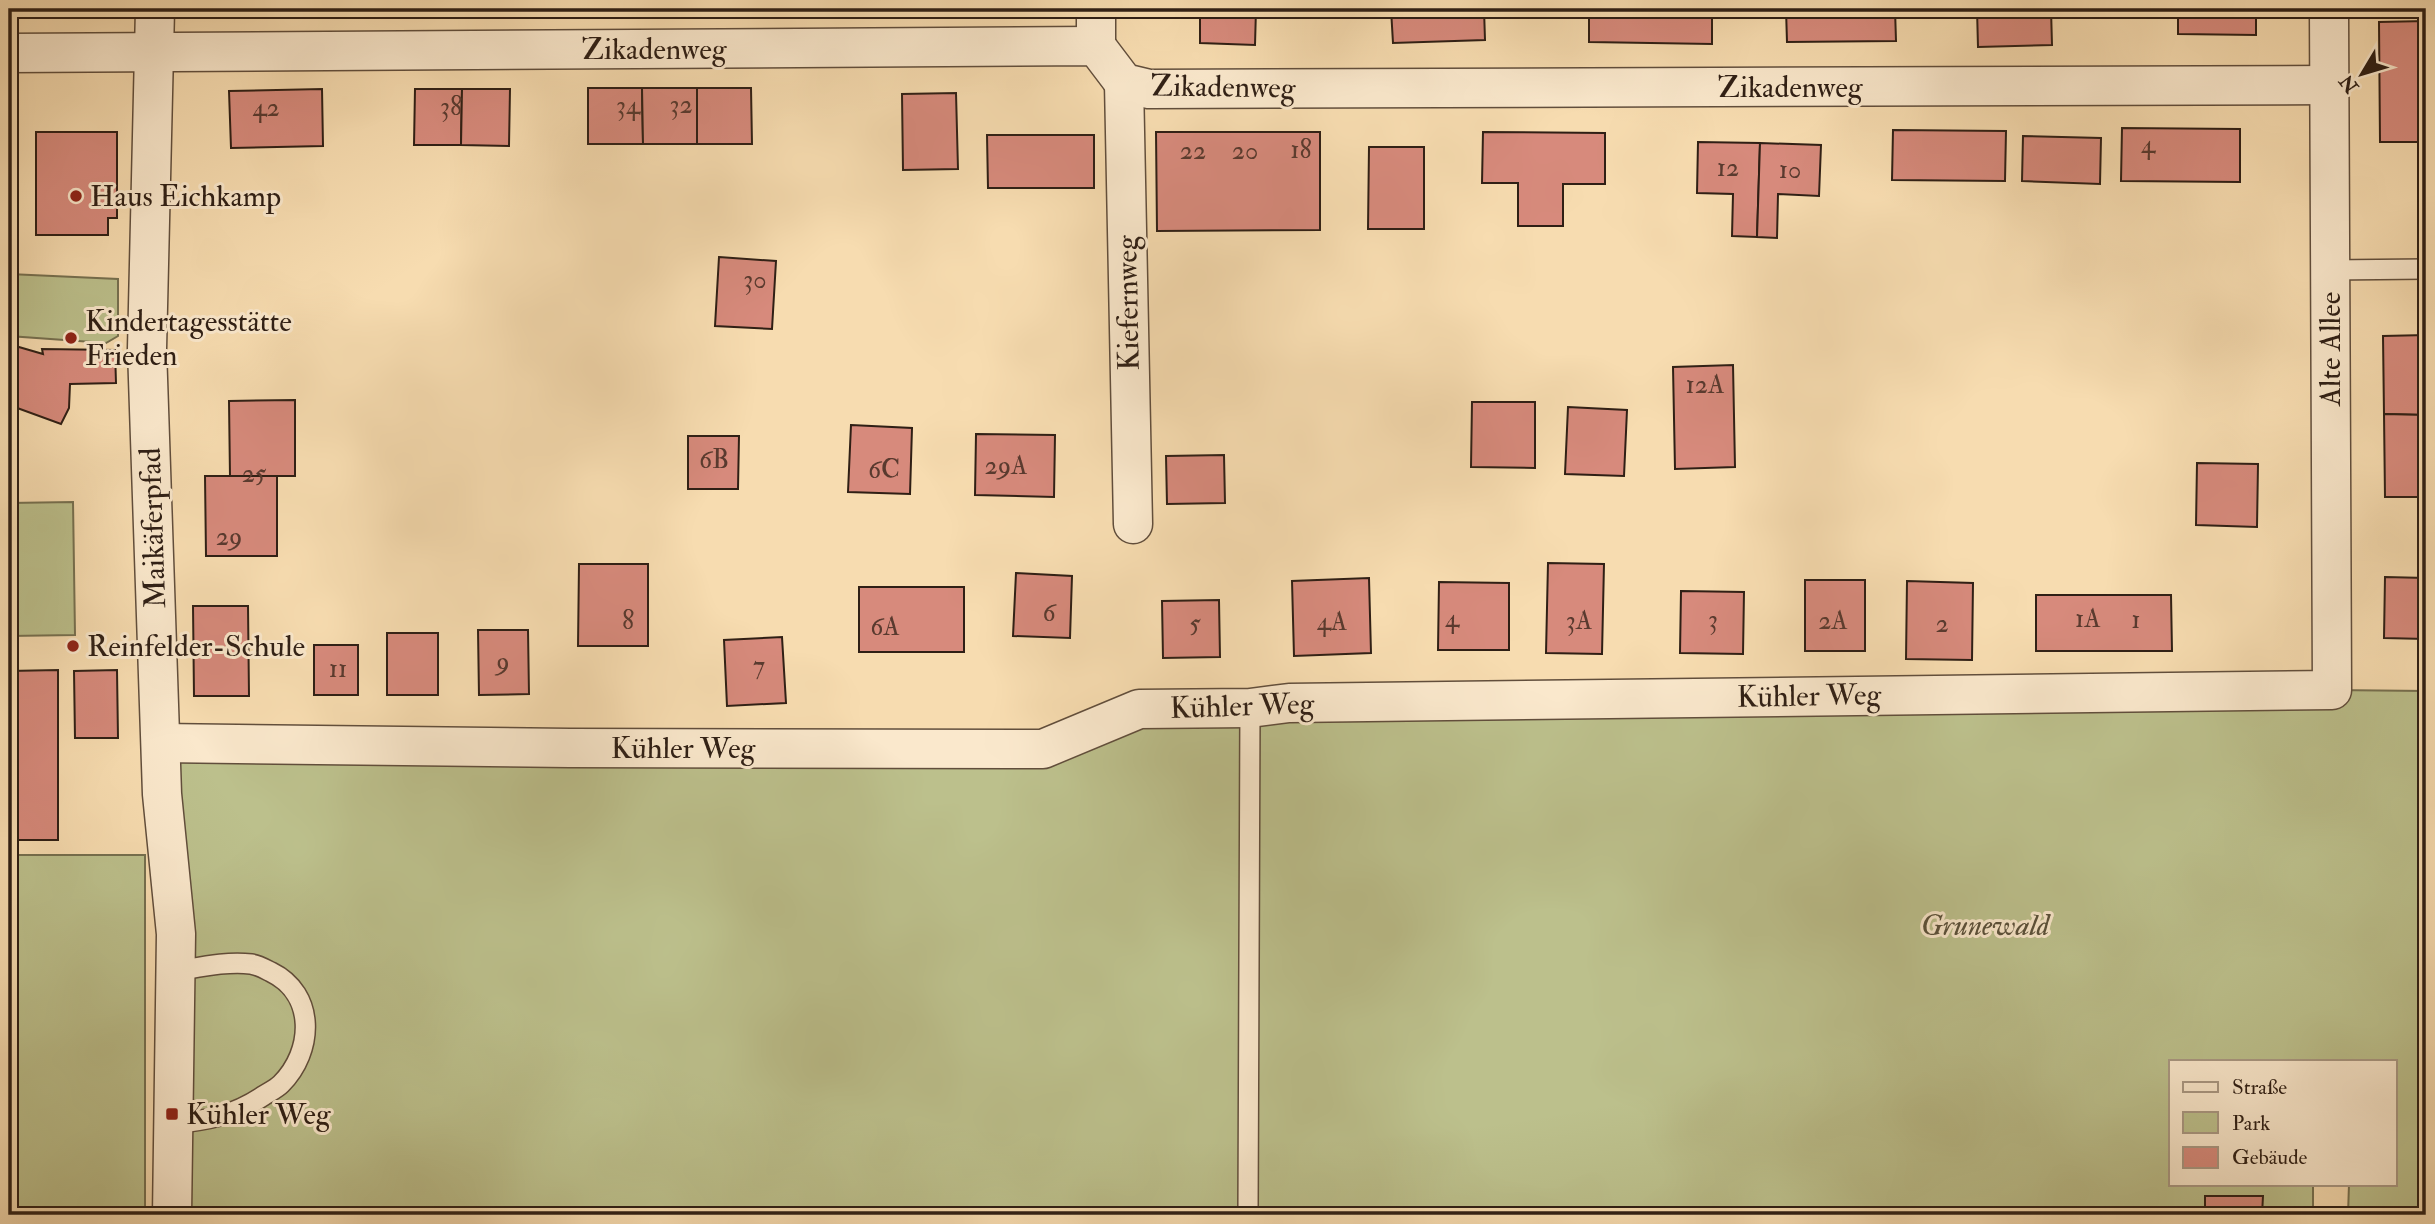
<svg xmlns="http://www.w3.org/2000/svg" width="2435" height="1224" viewBox="0 0 2435 1224" font-family="'IM FELL Double Pica',serif">
  <rect width="100%" height="100%" fill="#f7dcb0"/>
  <filter id="stains"><feTurbulence type="fractalNoise" baseFrequency=".00286" numOctaves="4"/><feColorMatrix values="0 0 0 0 .2 0 0 0 0 .09 0 0 0 0 .02 0 0 0 .5 -.17"/></filter>
  <radialGradient id="worn" r=".72"><stop offset=".6" stop-color="#630" stop-opacity="0"/><stop offset="1" stop-color="#630" stop-opacity=".3"/></radialGradient>
  <g fill="#bcc08c" stroke="#767050" stroke-width="2">
    <path d="M 9,274 L 118,279 L 118,336 L 106,343 L 9,336 Z"/>
    <path d="M 73,502 L 75,635 L 9,636 L 9,503 Z"/>
    <path d="M 2332,690 L 2426,691 L 2426,1215 L 2348,1215 L 2349,1184 L 2395,1184 L 2395,1061 L 2171,1061 L 2171,1184 L 2313,1184 L 2313,1215 L 191,1215 L 160,746 L 1043,749 L 1139,709 Z"/>
    <rect x="9" y="855" width="136" height="360"/>
  </g>
  <g fill="#d78a7c" stroke="#2f1f15" stroke-width="2">
    <path d="M 1200,9 L 1256,9 L 1255,45 L 1200,43 Z"/>
    <path d="M 1391,9 L 1484,9 L 1485,40 L 1393,43 Z"/>
    <path d="M 1589,9 L 1712,9 L 1712,44 L 1589,42 Z"/>
    <path d="M 1786,9 L 1895,9 L 1896,41 L 1787,42 Z"/>
    <path d="M 1977,9 L 2051,9 L 2052,45 L 1978,47 Z"/>
    <path d="M 2178,9 L 2256,9 L 2256,35 L 2178,34 Z"/>
    <path d="M 2426,21 L 2426,142 L 2380,142 L 2379,22 Z"/>
    <path d="M 588,88 L 642,88 L 643,144 L 588,144 Z"/>
    <path d="M 642,88 L 697,88 L 697,144 L 643,144 Z"/>
    <path d="M 697,88 L 751,88 L 752,144 L 697,144 Z"/>
    <path d="M 322,89 L 323,146 L 231,148 L 229,91 Z"/>
    <path d="M 415,89 L 462,89 L 461,145 L 414,145 Z"/>
    <path d="M 462,89 L 510,89 L 509,146 L 461,145 Z"/>
    <path d="M 956,93 L 958,169 L 903,170 L 902,94 Z"/>
    <path d="M 2122,128 L 2240,129 L 2240,182 L 2121,181 Z"/>
    <path d="M 1893,130 L 2006,131 L 2005,181 L 1892,180 Z"/>
    <path d="M 36,132 L 117,132 L 117,218 L 108,218 L 108,235 L 36,235 Z"/>
    <path d="M 1156,132 L 1320,132 L 1320,230 L 1157,231 Z"/>
    <path d="M 1483,132 L 1605,133 L 1605,184 L 1563,184 L 1563,226 L 1518,226 L 1518,183 L 1482,183 Z"/>
    <path d="M 987,135 L 1094,135 L 1094,188 L 988,188 Z"/>
    <path d="M 2023,136 L 2101,138 L 2100,184 L 2022,181 Z"/>
    <path d="M 1698,142 L 1760,143 L 1757,237 L 1732,236 L 1733,194 L 1697,193 Z"/>
    <path d="M 1760,143 L 1821,145 L 1819,196 L 1778,194 L 1777,238 L 1757,237 Z"/>
    <path d="M 1369,147 L 1424,147 L 1424,229 L 1368,229 Z"/>
    <path d="M 719,257 L 776,261 L 772,329 L 715,326 Z"/>
    <path d="M 2426,335 L 2426,415 L 2384,414 L 2383,336 Z"/>
    <path d="M 12,345 L 43,354 L 42,349 L 115,350 L 116,383 L 70,384 L 69,408 L 61,424 L 9,405 L 9,350 Z"/>
    <path d="M 1733,365 L 1735,467 L 1675,469 L 1673,367 Z"/>
    <path d="M 295,400 L 295,476 L 230,476 L 229,401 Z"/>
    <path d="M 1472,402 L 1535,402 L 1535,468 L 1471,467 Z"/>
    <path d="M 1568,407 L 1627,410 L 1624,476 L 1565,474 Z"/>
    <path d="M 2384,414 L 2426,415 L 2426,497 L 2385,497 Z"/>
    <path d="M 851,425 L 912,428 L 910,494 L 848,492 Z"/>
    <path d="M 976,434 L 1055,435 L 1054,497 L 975,495 Z"/>
    <path d="M 688,436 L 739,436 L 738,489 L 688,489 Z"/>
    <path d="M 1224,455 L 1225,503 L 1167,504 L 1166,456 Z"/>
    <path d="M 2197,463 L 2258,464 L 2257,527 L 2196,525 Z"/>
    <path d="M 205,476 L 277,476 L 277,556 L 206,556 Z"/>
    <path d="M 1548,563 L 1604,564 L 1602,654 L 1546,653 Z"/>
    <path d="M 579,564 L 648,564 L 648,646 L 578,646 Z"/>
    <path d="M 1016,573 L 1072,576 L 1070,638 L 1013,636 Z"/>
    <path d="M 2385,577 L 2426,578 L 2426,639 L 2384,638 Z"/>
    <path d="M 1369,578 L 1371,653 L 1294,656 L 1292,581 Z"/>
    <rect x="1805" y="580" width="60" height="71"/>
    <path d="M 1907,581 L 1973,583 L 1972,660 L 1906,659 Z"/>
    <path d="M 1439,582 L 1509,583 L 1509,650 L 1438,650 Z"/>
    <rect x="859" y="587" width="105" height="65"/>
    <path d="M 1681,591 L 1744,592 L 1743,654 L 1680,653 Z"/>
    <path d="M 2036,595 L 2171,595 L 2172,651 L 2036,651 Z"/>
    <path d="M 1219,600 L 1220,657 L 1163,658 L 1162,601 Z"/>
    <path d="M 193,606 L 248,606 L 249,696 L 194,696 Z"/>
    <path d="M 478,630 L 528,630 L 529,694 L 479,695 Z"/>
    <rect x="387" y="633" width="51" height="62"/>
    <path d="M 782,637 L 786,703 L 727,706 L 724,640 Z"/>
    <rect x="314" y="645" width="44" height="50"/>
    <path d="M 58,670 L 58,840 L 9,840 L 9,671 Z"/>
    <path d="M 117,670 L 118,738 L 75,738 L 74,671 Z"/>
    <path d="M 2205,1196 L 2263,1196 L 2262,1215 L 2205,1215 Z"/>
    <path d="M 2088,1209 L 2205,1210 L 2205,1215 L 2088,1215 Z"/>
  </g>
  <g fill="none" stroke-linecap="round" stroke-linejoin="round">
    <g stroke="#614e3c" stroke-width="22">
      <g id="lane">
        <path d="M 2330,270 L 2426,269"/>
        <path d="M 173,1124 C 208,1120 233,1116 263,1096 C 269,1092 276,1089 281,1084 C 314,1051 316,994 271,972 C 265,969 258,965 251,964 C 227,961 201,967 177,971"/>
        <path d="M 1248,1215 L 1250,708"/>
      </g>
    </g>
    <g stroke="#614e3c" stroke-width="41">
      <g id="street">
        <path d="M 155,9 L 147,349 L 162,794 L 176,934 L 172,1215"/>
        <path d="M 1096,9 L 1096,46"/>
        <path d="M 9,53 L 1096,46 L 1124,83 L 1149,89 L 2330,85"/>
        <path d="M 1124,83 L 1133,524"/>
        <path d="M 161,743 L 570,748 L 1043,749 L 1139,709 L 1250,708 L 1289,703 L 2332,690 L 2329,9"/>
      </g>
    </g>
    <use href="#lane" stroke="#fae8cc" stroke-width="19"/>
    <use href="#street" stroke="#fae8cc" stroke-width="38"/>
  </g>
  <g fill="#8f2418" stroke="#fae8cc" stroke-width="2.5">
    <circle cx="76" cy="196" r="7"/>
    <circle cx="71" cy="338" r="7"/>
    <circle cx="73" cy="646" r="7"/>
    <rect x="165" y="1107" width="14" height="14" rx="3.5"/>
  </g>
  <g text-anchor="middle" dominant-baseline="central" stroke-width="6" stroke-linejoin="round" paint-order="stroke">
    <g font-size="26" fill="#593a2f">
      <text x="681" y="105">32</text>
      <text x="628" y="106">34</text>
      <text x="451" y="107">38</text>
      <text x="266" y="108">42</text>
      <text x="2148" y="145">4</text>
      <text x="1301" y="150">18</text>
      <text x="1193" y="151">22</text>
      <text x="1245" y="151">20</text>
      <text x="1728" y="168">12</text>
      <text x="1790" y="170">10</text>
      <text x="755" y="280">30</text>
      <text x="1705" y="385">12A</text>
      <text x="714" y="460">6B</text>
      <text x="1006" y="466">29A</text>
      <text x="884" y="470">6C</text>
      <text x="254" y="474">25</text>
      <text x="229" y="537">29</text>
      <text x="1049" y="613">6</text>
      <text x="1452" y="619">4</text>
      <text x="2088" y="619">1A</text>
      <text x="1713" y="620">3</text>
      <text x="2136" y="620">1</text>
      <text x="628" y="621">8</text>
      <text x="1579" y="621">3A</text>
      <text x="1833" y="621">2A</text>
      <text x="1332" y="622">4A</text>
      <text x="1195" y="624">5</text>
      <text x="1942" y="624">2</text>
      <text x="885" y="627">6A</text>
      <text x="503" y="662">9</text>
      <text x="759" y="666">7</text>
      <text x="338" y="669">11</text>
    </g>
    <g font-size="30" fill="#2f1f15" stroke="#fae8cc">
      <text x="654" y="49">Zikadenweg</text>
      <text transform="translate(1223 87) rotate(1)">Zikadenweg</text>
      <text x="1790" y="87">Zikadenweg</text>
      <text transform="translate(1128 303) rotate(-91)">Kiefernweg</text>
      <text transform="translate(2330 349) rotate(-90)">Alte Allee</text>
      <text transform="translate(153 528) rotate(-92)">Maikäferpfad</text>
      <text transform="translate(1809 696) rotate(-1)">Kühler Weg</text>
      <text transform="translate(1242 706) rotate(-2)">Kühler Weg</text>
      <text x="683" y="748">Kühler Weg</text>
    </g>
    <g font-size="30" fill="#2f1f15" stroke="#fae8cc" text-anchor="start">
      <text x="90" y="196">Haus Eichkamp</text>
      <text x="85" y="321">Kindertagesstätte<tspan x="85" dy="34">Frieden</tspan></text>
      <text x="87" y="646">Reinfelder-Schule</text>
      <text x="186" y="1114">Kühler Weg</text>
    </g>
    <g font-size="30" font-style="italic" fill="#594f39" stroke="#fae8cc">
      <text x="1985" y="925">Grunewald</text>
    </g>
  </g>
  <rect width="2435" height="1224" fill="none" stroke="#f7dcb0" stroke-width="35"/>
  <rect x="10" y="10" width="2414" height="1203" fill="none" stroke="#2f1f15" stroke-width="3.5"/>
  <rect x="18" y="18" width="2400" height="1189" fill="none" stroke="#2f1f15" stroke-width="2"/>
  <rect x="2169" y="1060" width="228" height="126" fill="#fae8cc" stroke="#a99883" stroke-width="2"/>
  <rect x="2183" y="1082" width="35" height="10" fill="#fae8cc" stroke="#a99883" stroke-width="2"/>
  <text x="2232" y="1094" font-size="21" fill="#2f1f15">Straße</text>
  <rect x="2183" y="1112" width="35" height="21" fill="#bcc08c" stroke="#a99883" stroke-width="2"/>
  <text x="2232" y="1130" font-size="21" fill="#2f1f15">Park</text>
  <rect x="2183" y="1147" width="35" height="21" fill="#d78a7c" stroke="#a99883" stroke-width="2"/>
  <text x="2232" y="1164" font-size="21" fill="#2f1f15">Gebäude</text>
  <g transform="translate(2362 74) rotate(232)" stroke="#fae8cc" stroke-width="5" paint-order="stroke">
  <path d="M0-5L12 26L0 18L-12 26Z" fill="#2f1f15"/>
  <text y="-10" font-size="19" font-weight="bold" text-anchor="middle" fill="#2f1f15">N</text>
  </g>
  <rect width="100%" height="100%" filter="url(#stains)"/>
  <rect width="100%" height="100%" fill="url(#worn)"/>
</svg>
